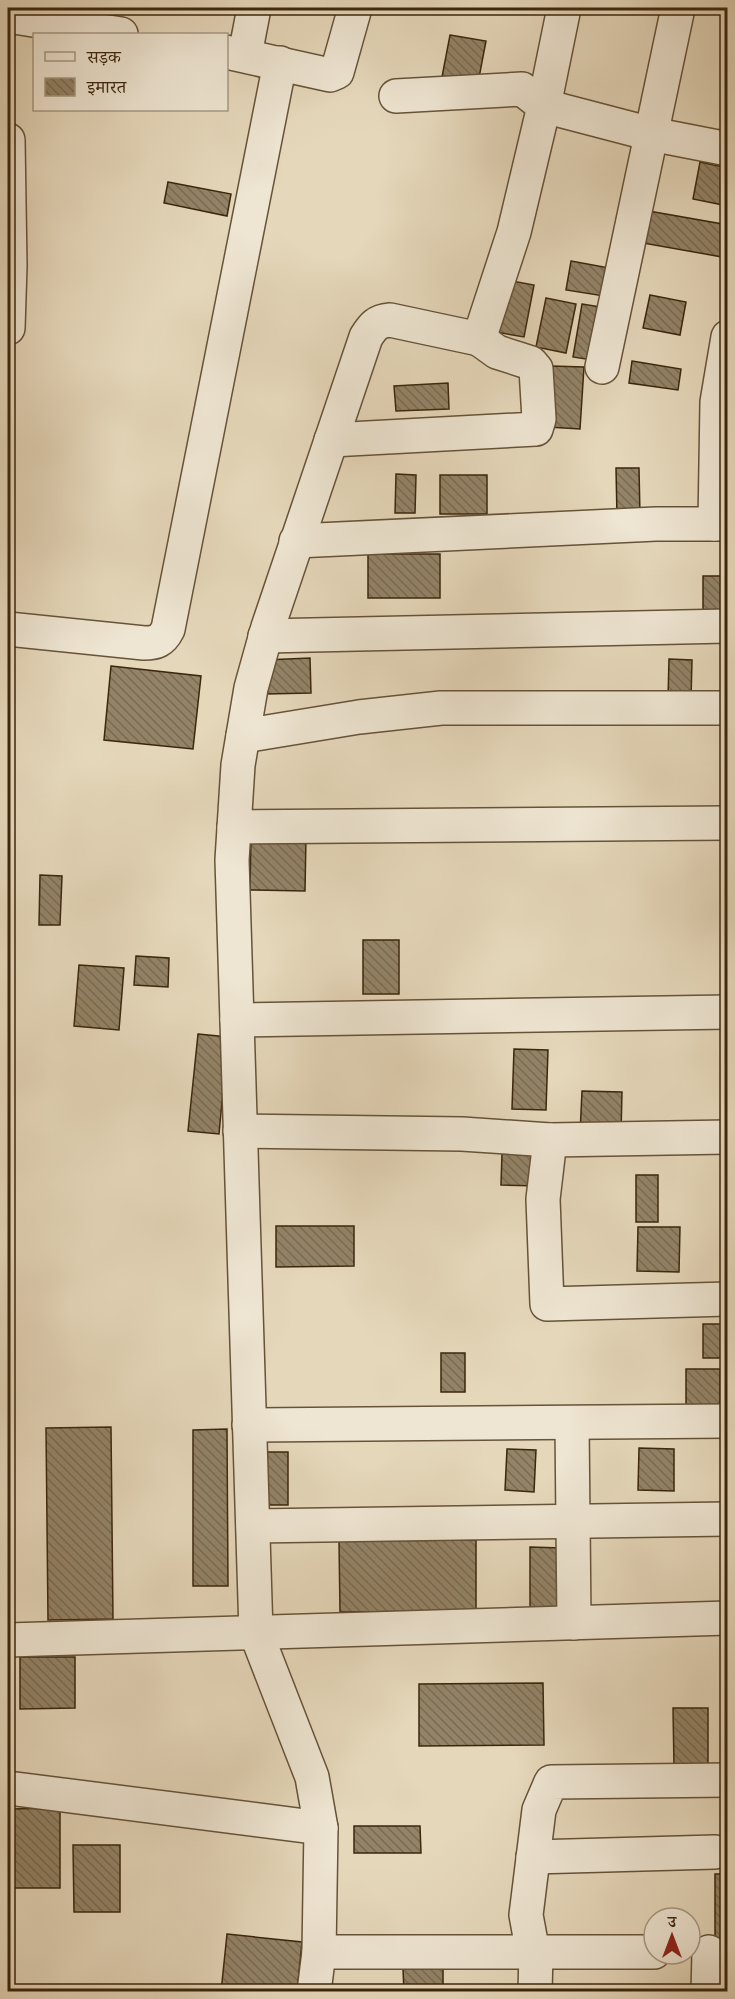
<svg xmlns="http://www.w3.org/2000/svg" width="735" height="1999" viewBox="0 0 735 1999" font-family="'EB Garamond','Noto Serif Devanagari',serif">
  <defs>
    <pattern id="building-back-hatch" width="6" height="6" patternUnits="userSpaceOnUse" patternTransform="scale(1.5)"><rect width="6" height="6" fill="#938367"/><path d="M-1 5l2 2M0 0l6 6M5-1l2 2" fill="none" stroke="#796b53"/></pattern>
  </defs>
  <rect width="100%" height="100%" fill="#e5d7ba"/>
  <filter id="stains"><feTurbulence type="fractalNoise" baseFrequency=".00333" numOctaves="4"/><feColorMatrix values="0 0 0 0 .2 0 0 0 0 .09 0 0 0 0 .02 0 0 0 .5 -.17"/></filter>
  <radialGradient id="worn" r=".72"><stop offset=".6" stop-color="#630" stop-opacity="0"/><stop offset="1" stop-color="#630" stop-opacity=".3"/></radialGradient>
  <g fill="url(#building-back-hatch)" stroke="#3b270d" stroke-width="1.5">
    <path d="M 450,35 L 486,41 L 478,83 L 442,77 Z"/>
    <path d="M 700,162 L 728,168 L 728,206 L 693,199 Z"/>
    <path d="M 168,182 L 231,194 L 227,216 L 164,203 Z"/>
    <path d="M 643,210 L 728,225 L 728,258 L 637,242 Z"/>
    <path d="M 571,261 L 615,269 L 610,297 L 566,290 Z"/>
    <path d="M 507,280 L 534,285 L 524,337 L 496,332 Z"/>
    <path d="M 650,295 L 686,302 L 680,335 L 643,328 Z"/>
    <path d="M 546,298 L 576,304 L 566,353 L 536,347 Z"/>
    <path d="M 582,304 L 607,308 L 598,361 L 573,357 Z"/>
    <path d="M 632,361 L 681,369 L 678,390 L 629,383 Z"/>
    <path d="M 551,366 L 584,367 L 580,429 L 548,427 Z"/>
    <path d="M 448,383 L 449,409 L 396,411 L 394,386 Z"/>
    <path d="M 616,468 L 639,468 L 640,516 L 617,517 Z"/>
    <path d="M 396,474 L 416,475 L 415,513 L 395,513 Z"/>
    <rect x="440" y="475" width="47" height="39"/>
    <rect x="368" y="554" width="72" height="44"/>
    <path d="M 703,576 L 728,576 L 728,622 L 703,623 Z"/>
    <path d="M 310,658 L 311,693 L 266,694 L 265,660 Z"/>
    <path d="M 669,659 L 692,660 L 691,700 L 668,699 Z"/>
    <path d="M 111,666 L 201,676 L 193,749 L 104,740 Z"/>
    <path d="M 725,724 L 728,725 L 728,757 L 723,757 Z"/>
    <path d="M 251,835 L 306,836 L 305,891 L 250,890 Z"/>
    <path d="M 40,875 L 62,876 L 60,925 L 39,925 Z"/>
    <rect x="363" y="940" width="36" height="54"/>
    <path d="M 136,956 L 169,958 L 168,987 L 134,985 Z"/>
    <path d="M 79,965 L 124,968 L 119,1030 L 74,1026 Z"/>
    <rect x="724" y="1022" width="4" height="106"/>
    <path d="M 198,1034 L 228,1037 L 219,1134 L 188,1131 Z"/>
    <path d="M 514,1049 L 548,1050 L 546,1110 L 512,1109 Z"/>
    <path d="M 582,1091 L 622,1092 L 621,1133 L 580,1134 Z"/>
    <path d="M 502,1153 L 540,1154 L 539,1186 L 501,1185 Z"/>
    <rect x="636" y="1175" width="22" height="47"/>
    <path d="M 276,1226 L 354,1226 L 354,1266 L 276,1267 Z"/>
    <path d="M 638,1227 L 680,1227 L 679,1272 L 637,1271 Z"/>
    <rect x="703" y="1324" width="18" height="34"/>
    <rect x="441" y="1353" width="24" height="39"/>
    <rect x="686" y="1369" width="34" height="46"/>
    <path d="M 111,1427 L 113,1619 L 48,1620 L 46,1428 Z"/>
    <path d="M 227,1429 L 228,1586 L 193,1586 L 193,1430 Z"/>
    <path d="M 639,1448 L 674,1449 L 674,1491 L 638,1490 Z"/>
    <path d="M 507,1449 L 536,1450 L 534,1492 L 505,1490 Z"/>
    <rect x="265" y="1452" width="23" height="53"/>
    <path d="M 476,1540 L 476,1611 L 340,1612 L 339,1541 Z"/>
    <path d="M 530,1547 L 561,1548 L 560,1616 L 530,1616 Z"/>
    <path d="M 20,1657 L 75,1657 L 75,1708 L 20,1709 Z"/>
    <path d="M 543,1683 L 544,1745 L 419,1746 L 419,1684 Z"/>
    <path d="M 673,1708 L 708,1708 L 708,1766 L 674,1766 Z"/>
    <path d="M 60,1808 L 60,1888 L 8,1888 L 8,1809 Z"/>
    <path d="M 354,1826 L 420,1826 L 421,1853 L 354,1853 Z"/>
    <path d="M 73,1845 L 120,1845 L 120,1912 L 74,1912 Z"/>
    <rect x="715" y="1874" width="13" height="64"/>
    <path d="M 227,1934 L 302,1942 L 297,1992 L 221,1992 Z"/>
    <path d="M 403,1969 L 443,1969 L 443,1992 L 404,1992 Z"/>
  </g>
  <g fill="none" stroke-linecap="round" stroke-linejoin="round">
    <g stroke="#665338" stroke-width="36">
      <g id="minor">
        <path d="M 8,16 L 121,34"/>
        <path d="M 226,52 L 330,75 L 337,72 L 355,8"/>
        <path d="M 245,55 L 254,8"/>
        <path d="M 396,96 L 522,89 L 544,106 L 651,134 L 728,149"/>
        <path d="M 602,367 L 678,8"/>
        <path d="M 331,440 L 536,429 L 539,419 L 536,369 L 531,363 L 497,352 L 479,339"/>
        <path d="M 715,524 L 717,402 L 728,337"/>
        <path d="M 296,541 L 656,524 L 728,524"/>
        <path d="M 8,629 L 144,643 C 156,643 162,641 168,629 L 280,63"/>
        <path d="M 265,636 L 728,626"/>
        <path d="M 243,736 L 359,717 L 441,708 L 728,708"/>
        <path d="M 234,827 L 728,823"/>
        <path d="M 237,1020 L 728,1012"/>
        <path d="M 240,1131 L 462,1134 L 550,1140 L 728,1137"/>
        <path d="M 550,1140 L 543,1199 L 547,1304 L 728,1299"/>
        <path d="M 572,1423 L 574,1623"/>
        <path d="M 249,1425 L 728,1421"/>
        <path d="M 253,1526 L 728,1519"/>
        <path d="M 8,1640 L 728,1618"/>
        <path d="M 8,1788 L 321,1828"/>
        <path d="M 533,1857 L 715,1852"/>
        <path d="M 319,1952 L 654,1952"/>
        <path d="M 533,1953 L 526,1915 L 539,1810 L 551,1782 L 728,1780"/>
        <path d="M 314,1992 L 319,1952 L 321,1828 L 312,1777 L 256,1633 L 232,860 L 238,765 L 251,688 L 268,627 L 366,337 C 373,326 377,321 390,320 L 479,339 L 514,232 L 544,106 L 564,8"/>
        <path d="M 535,1992 L 536,1953"/>
        <path d="M 708,1992 L 709,1952"/>
      </g>
    </g>
    <g stroke="#665338" stroke-width="36">
      <path id="tertiary" d="M 8,140 L 10,266 L 8,328"/>
    </g>
    <use href="#minor" stroke="#eee5d2" stroke-width="33"/>
    <use href="#tertiary" stroke="#eee5d2" stroke-width="33"/>
  </g>
  <rect width="735" height="1999" fill="none" stroke="#e5d7ba" stroke-width="30"/>
  <rect x="9" y="9" width="717" height="1981" fill="none" stroke="#3b270d" stroke-width="3"/>
  <rect x="15" y="15" width="705" height="1969" fill="none" stroke="#3b270d" stroke-width="1.5"/>
  <rect x="33" y="33" width="195" height="78" fill="#eee5d2" stroke="#a69983" stroke-width="1.5"/>
  <rect x="45" y="52" width="30" height="9" fill="#eee5d2" stroke="#a69983" stroke-width="1.5"/>
  <text x="87" y="63" font-size="18" fill="#3b270d">सड़क</text>
  <rect x="45" y="78" width="30" height="18" fill="url(#building-back-hatch)" stroke="#a69983" stroke-width="1.5"/>
  <text x="87" y="93" font-size="18" fill="#3b270d">इमारत</text>
  <g transform="translate(672 1936)"><circle r="28" fill="#eee5d2" stroke="#a69983" stroke-width="1.5"/>
  <path d="M0-4.5L10 22L0 15L-10 22Z" fill="#8f2418"/>
  <text y="-9" font-size="16" font-weight="bold" text-anchor="middle" fill="#3b270d">उ</text>
  </g>
  <rect width="100%" height="100%" filter="url(#stains)"/>
  <rect width="100%" height="100%" fill="url(#worn)"/>
</svg>
